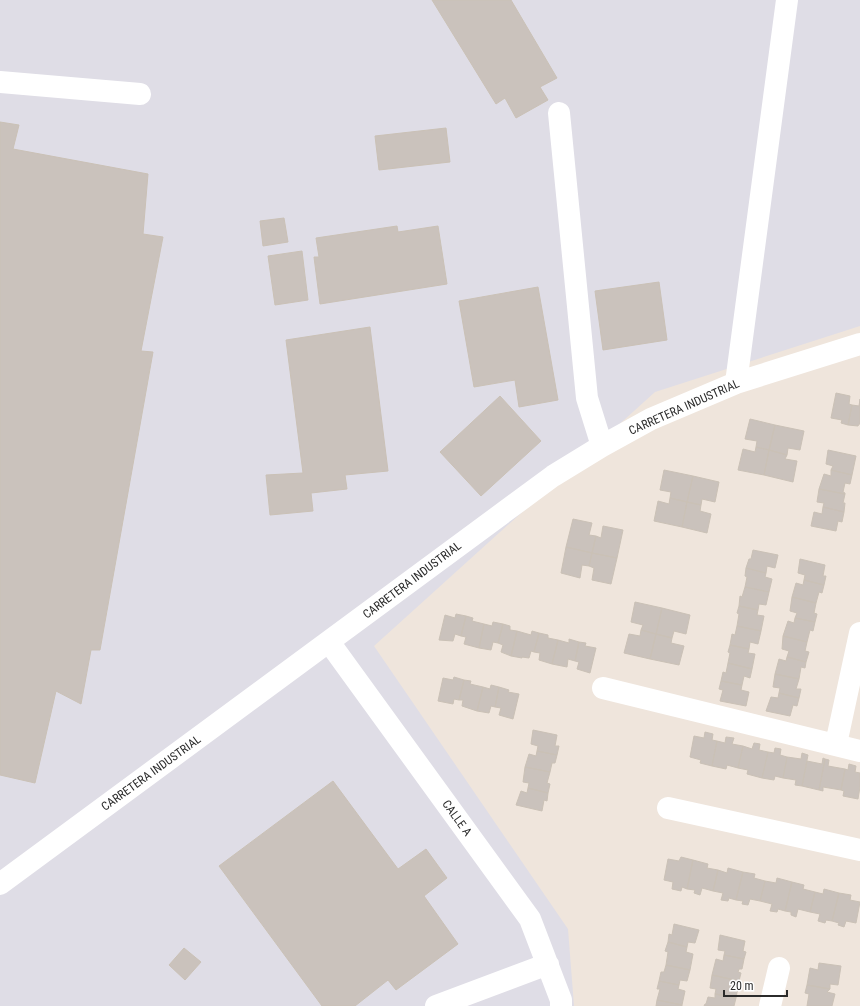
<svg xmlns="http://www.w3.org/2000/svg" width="860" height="1006" viewBox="0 0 860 1006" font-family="'Roboto Condensed',sans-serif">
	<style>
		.industrial { fill: #dfdde6 }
		.building { fill: #cac2bc; stroke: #cac1b6 }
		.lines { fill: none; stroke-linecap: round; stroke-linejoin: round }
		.minor { stroke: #fff; stroke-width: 22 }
		.labels { text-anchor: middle; stroke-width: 4; stroke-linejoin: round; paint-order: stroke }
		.street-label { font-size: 12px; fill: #2b2b2b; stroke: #fff }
	</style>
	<rect width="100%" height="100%" fill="#efe5dc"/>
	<path class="industrial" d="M0,0H860V326L655,392L374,646L568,929L574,1006H0Z"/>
	<path class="building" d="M432,0H511L557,78L540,87L548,100L516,118L505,98L496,104Z
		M0,122L19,125L13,149L148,174L143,234L163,237L141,351L153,352L100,650H91L81,704L56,691L35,783L0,775Z
		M446,128L450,162L379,170L375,136Z
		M284,218L288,242L263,246L260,221Z
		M397,226L398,232L438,226L447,284L320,304L314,257H319L316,238Z
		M302,251L308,300L275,305L268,256Z
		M659,282L667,340L603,350L595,291Z
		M538,287L558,400L519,407L515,380L474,387L459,301Z
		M370,327L388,471L345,475L347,489L311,493L313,511L270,515L266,475L303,473L286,340Z
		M836,393L850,396L849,404L852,405L848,425L841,423L842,420L831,418Z
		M500,396L541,441L481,496L440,452Z
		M860,399V424H859L858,426L848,425L852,405L859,406Z
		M750,419L775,425L769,450L756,447L757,441L745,439Z
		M775,425L804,431L800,450L788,448L787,455L769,450Z
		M756,447L769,450L764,475L738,470L743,449L755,452Z
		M769,450L787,455L785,459L797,461L793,482L764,475Z
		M828,450L856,456L852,475L831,470L833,466L826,464Z
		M664,470L693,476L687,502L670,498L671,492L660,490Z
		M831,470L852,475L850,484L845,483L843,492L845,493V494L819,489L824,474L831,476Z
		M693,476L719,482L715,502L702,499L701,505L687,502Z
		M819,489L845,494L843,503H845L844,512L823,507L824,503L817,502Z
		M670,498L687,502L682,527L654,521L658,501L669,504Z
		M687,502L701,505L700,511L711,514L707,533L682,527Z
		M823,507L844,512L842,522L838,521L836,531L811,526L814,512L822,514Z
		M573,519L592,523L589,535L596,536L592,553L566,547Z
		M603,526L623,530L617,558L592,553L596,536L601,538Z
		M566,547L592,553L589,566L582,565L580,578L561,573Z
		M753,550L778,555L775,568L767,566L766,573L746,568L749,559H751Z
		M592,553L617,558L611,584L592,580L594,568L589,566Z
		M800,559L825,565L823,576H826L824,585L804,580L805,575L798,573Z
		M746,568L766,573L765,577L772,579L769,592L745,587L747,577L745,576Z
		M804,580L824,585L822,593L819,592L816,603L792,597L796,583L803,585Z
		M745,587L769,592L766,605L759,604L758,610L739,606L740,596L742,597Z
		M792,597L816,603L814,613L817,614L815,622L795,618L797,613L790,611Z
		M635,602L662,608L656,634L641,630L643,625L631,622Z
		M739,606L758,610L757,615L764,616L761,631L737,626L739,614L737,613Z
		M662,608L690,615L686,634L674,631L672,638L656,634Z
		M456,614L466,616L461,636L455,634L453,641L439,640L445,615L455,618Z
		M466,616L473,618L472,621L484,624L479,648L464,644L466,637L461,636Z
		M795,618L815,622L813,631L810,630L807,642L783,636L788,621L794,623Z
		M493,622L503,624L498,643L493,642L491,650L479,648L484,624L492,626Z
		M503,624L510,626V630L517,631L511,656L501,652L503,645L498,643Z
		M737,626L761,631L758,644L750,642L749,649L730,645L732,634L735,635Z
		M641,630L656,634L650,659L624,653L629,634L640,636Z
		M517,631L531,635L532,631L539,633L534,652L531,651L529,658L522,657V658L511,656Z
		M539,633L548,635V638L558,640L552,664L539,660L540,653L534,652Z
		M656,634L672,638L671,643L684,646L679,665L650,659Z
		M783,636L807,642L805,651L809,652L806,662L787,657L789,651L782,649Z
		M569,639L579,642L575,661L568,659L567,667L552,664L558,640L569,643Z
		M579,642L586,643L585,646L596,648L590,673L577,669L579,662L575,661Z
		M730,645L749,649L748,653L755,654L752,669L728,663L730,653L728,652Z
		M787,657L806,662L805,668L801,667L799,679L775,674L779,659L786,661Z
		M728,663L752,669L750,678L744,676L742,685L721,681L723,672L726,673Z
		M775,674L799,679L796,689H801L799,698L779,693L780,688L773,687Z
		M454,677L464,680L459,700L454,699L453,704L438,701L443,678L453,680Z
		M464,680L471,681L470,684L483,687L477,711L462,706L463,700H459Z
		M721,681L742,685L741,690L749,692L746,706L720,701L723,690L719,689Z
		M491,685L499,687L495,707L491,706L489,713L477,711L483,687L490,689Z
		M499,687L509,690L508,692L519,694L513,719L499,715L501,708L495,707Z
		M779,693L799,698L797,706L793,705L790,716L766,711L771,697L778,698Z
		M533,730L557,735L555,746H559L557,755L537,751L538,746L531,744Z
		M705,732L713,734L712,740L717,741L712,766L700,763L701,760L690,757L694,736L704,738Z
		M726,737L734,738L732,744L743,746L738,768L727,765L726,769L712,766L717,741L725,743Z
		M754,743L760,744L759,750L768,752L762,778L747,774L748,770L738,768L743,746L752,749Z
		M775,748L781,749L780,755L787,757L783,778L775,776L774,780L762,778L768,752L774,753Z
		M537,751L557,755L555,763H552L550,772L525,767L529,754L536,756Z
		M802,753L808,755L802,786L795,785L796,780L783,778L787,757L801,759Z
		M823,758L825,759L819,790L802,786L807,761L822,764Z
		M825,759L829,760L828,766L845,769L841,790L823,787V791L819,790Z
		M849,764L856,766L855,772L860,773V787L858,799L843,796L844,791L841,790L845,769L848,770Z
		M525,767L550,772L547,783L550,784L548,793L528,788L529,783L523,782Z
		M333,781L398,869L426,849L447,878L424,896L458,944L396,990L388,980L355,1006H322L219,866Z
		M528,788L548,793L547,801L544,800L542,811L516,805L521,791L527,793Z
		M681,857L693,860L687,889L682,887L681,891L672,889L673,882L664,880L668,859L679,861Z
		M693,860L708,864L707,868L718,870L713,891L702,888L700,895L694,893L695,890L687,889Z
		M728,868L743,872L736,900L729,898L728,901L721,900L723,893L713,891L718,870L727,873Z
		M743,872L755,874L754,878L765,881L760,901L750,899L748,905L742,904L743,901L736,900Z
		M777,878L792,882L785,911L778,909L777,912L770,911L772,904L760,901L765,881L776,883Z
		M792,882L804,885L803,889L815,892L810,912L798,909L796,917L791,915V912L785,911Z
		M824,889L839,893L832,921L826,920L825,923L818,921L820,914L810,912L815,892L823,894Z
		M839,893L851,895L850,900L860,902L856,923L846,921L844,927L838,925L839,923L832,921Z
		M674,924L699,930L695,943L688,942L687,947L668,942L669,934L672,935Z
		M720,935L745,941L743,951L746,952L744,959L724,955L725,951L718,950Z
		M668,942L687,947L686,952L693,954L690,970L666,965L668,952L665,951Z
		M184,948L201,962L185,980L169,965Z
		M724,955L744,959L742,969H739L738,972L741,973L739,981L712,975L716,959L723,961Z
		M819,963L841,966L838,985L830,984V989L807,985L810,968L818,970Z
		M666,965L690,970L687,981L680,980L679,985L659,981L661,972H664Z
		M712,975L739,981L736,998L715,994L716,989L710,988Z
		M659,981L679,985L678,989L685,991L682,1005L657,1000L660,989H657Z
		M807,985L830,989L827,992L835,994L832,1006H807L809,994L805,993Z
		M715,994L736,998L734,1006H704L705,1004H706L708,997L715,998Z
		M657,1000L682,1005V1006H656Z"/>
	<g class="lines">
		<path class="minor" d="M0,82L140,94
			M559,113L587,398L602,446
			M736,383L787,0
			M329,642L530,919L561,1000V1006
			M603,688L860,751
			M836,744L860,633
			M668,808L860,850
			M0,884L553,476L602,446L651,419L736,383L860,344
			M436,1006L548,964
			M770,1006L779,968"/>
	</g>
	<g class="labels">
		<g class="street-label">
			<text transform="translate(684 407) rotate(-24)" y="4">CARRETERA INDUSTRIAL</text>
			<text transform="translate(412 580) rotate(-37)" y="4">CARRETERA INDUSTRIAL</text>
			<text transform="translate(151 773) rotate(-36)" y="4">CARRETERA INDUSTRIAL</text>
			<text transform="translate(457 818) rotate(54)" y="4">CALLE A</text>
		</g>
	</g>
	<path d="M724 990v6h63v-6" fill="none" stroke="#2b2b2b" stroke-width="2"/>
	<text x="730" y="990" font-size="12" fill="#2b2b2b" stroke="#ffffff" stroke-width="3" paint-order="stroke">20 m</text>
</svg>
